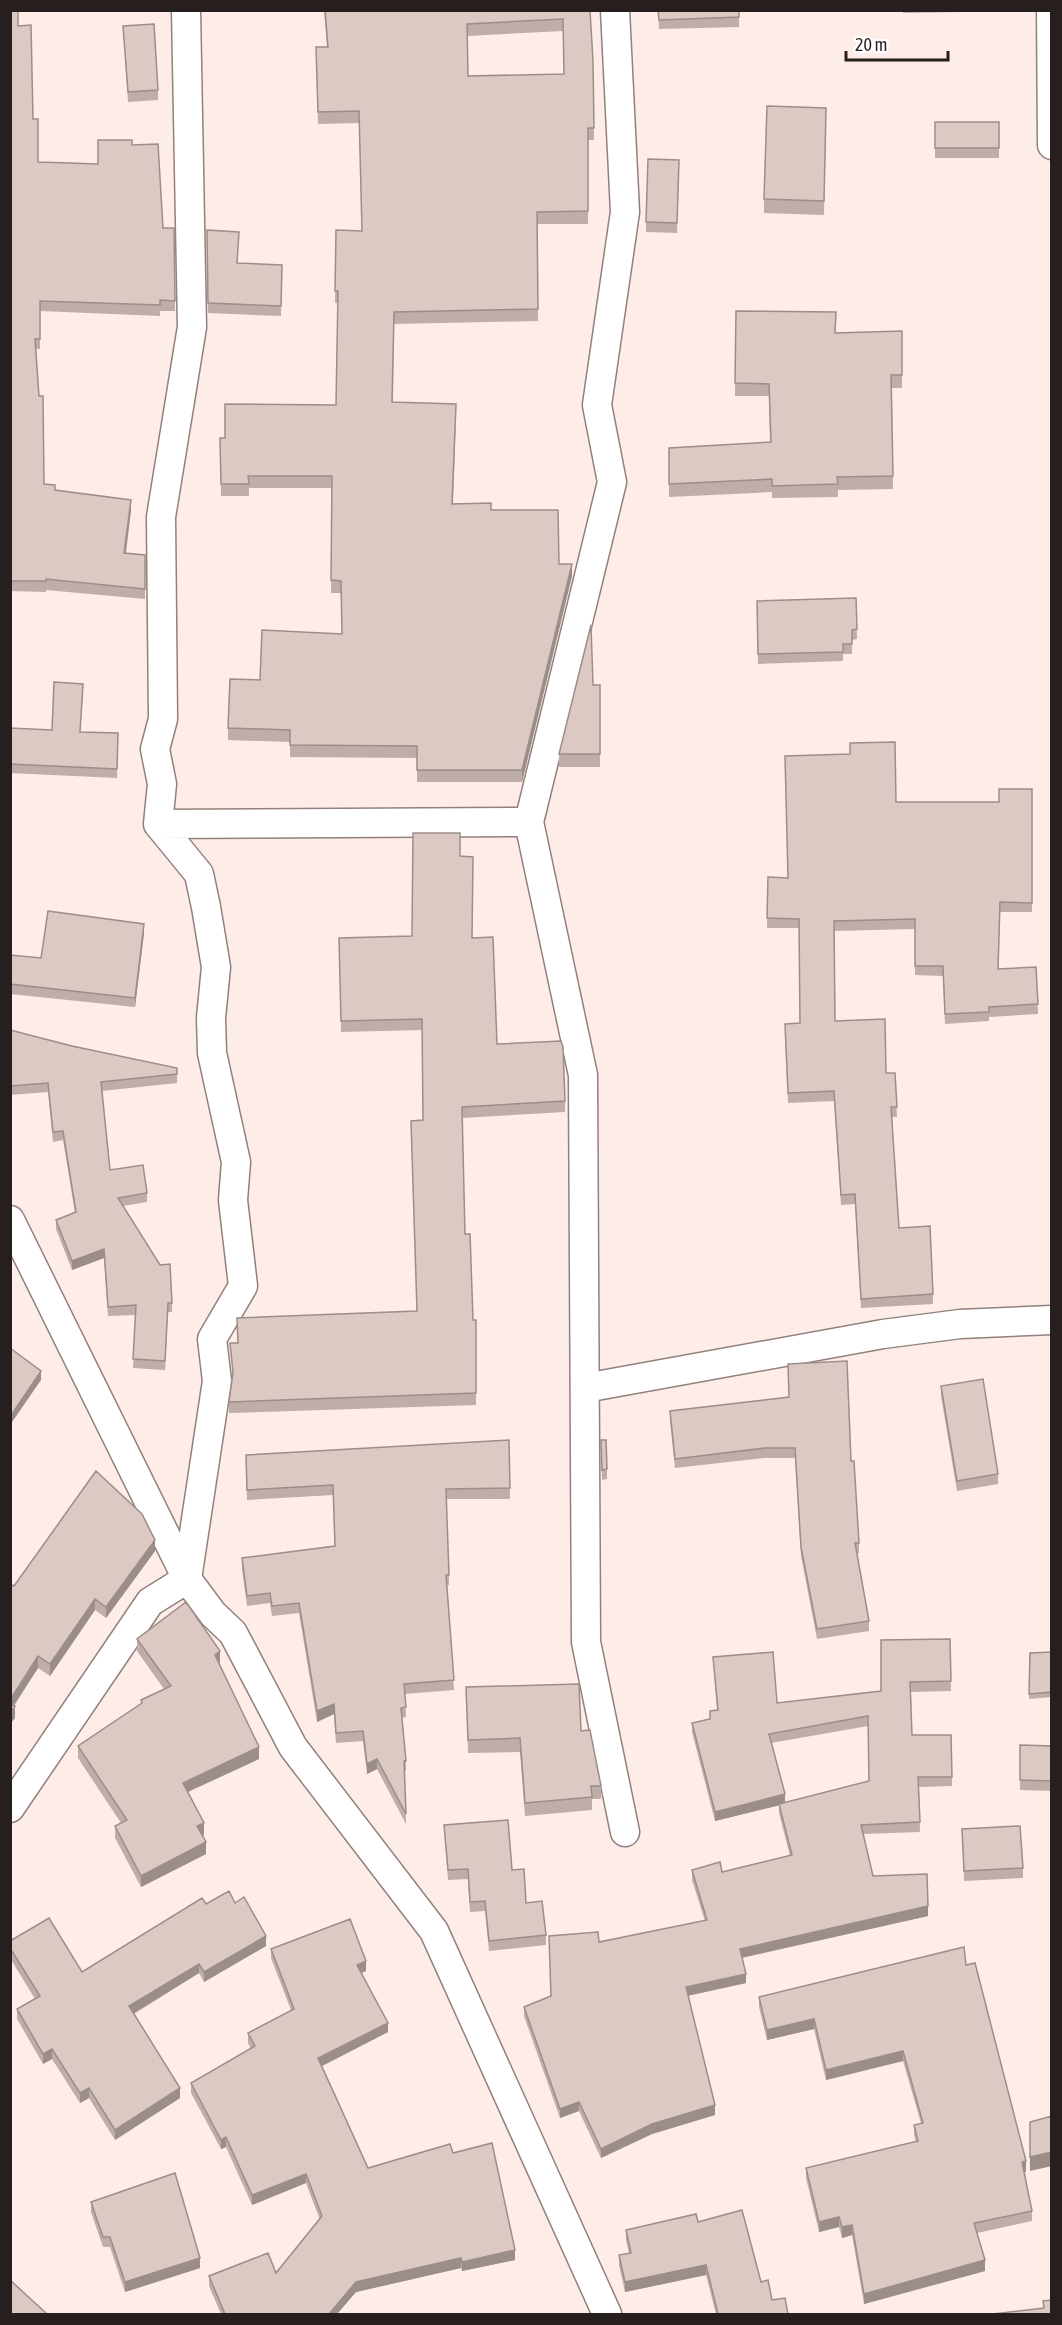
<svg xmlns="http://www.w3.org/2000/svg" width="1062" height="2325" viewBox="0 0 1062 2325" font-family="'Asap Condensed',sans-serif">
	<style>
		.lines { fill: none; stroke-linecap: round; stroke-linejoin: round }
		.street-casing { stroke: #92807b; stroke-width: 31 }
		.street { stroke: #fff; stroke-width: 28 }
		.wall { fill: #beada8; fill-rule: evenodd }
		.shaded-wall { fill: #9b8d88 }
		.building { fill: #ddc9c3; stroke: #9b8d88; stroke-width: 1.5; fill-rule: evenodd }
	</style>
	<rect width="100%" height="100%" fill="#fdece8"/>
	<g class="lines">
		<defs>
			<path id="street" d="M186,10L192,327L161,517L163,719L155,749L162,784L158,824L529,822
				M615,10L625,212L597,405L612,482L529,822L583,1075L586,1642L625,1832
				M1051,10L1052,145
				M10,1220L187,1579L213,1614L233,1633L293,1747L434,1931L607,2314
				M585,1388L883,1334L960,1324L1052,1320
				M10,1808L150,1602L187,1579L217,1381L212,1339L243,1286L233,1200L236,1162L212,1053L211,1018L216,967L206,907L199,874L158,824"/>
		</defs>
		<use href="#street" class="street-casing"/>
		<use href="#street" class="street"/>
	</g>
	<path class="wall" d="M10,10L18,26L33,119L38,162L98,164L132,145L163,228H174L175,311H160V316L40,311V349H36L44,484L55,491L131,510L126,554L145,555V599L46,590V592L10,591Z
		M324,10H590L593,61L594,140H588V224H537L538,321L394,324L393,402L456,416L453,504L491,510L559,564L572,576L522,782H417V758L290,757V742L228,740V728L260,680L342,634L341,593H331L332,488H249V496H221L220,438H225L336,405L338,303H335L336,230L362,231L359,123L318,124L316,60L327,47ZM563,31L564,74L468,76L467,36Z
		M658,10H739V27L659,29Z
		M903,10H962V12L903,13Z
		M123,26L158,90V100L128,102Z
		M826,122L824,215L764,213V199Z
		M935,122H999V158H935Z
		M679,170L677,233L646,232V222Z
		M207,230L238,263L282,265L281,316L208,313Z
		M736,311L835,333L902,331V388H892L893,489L838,490V497L772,498V492L669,497V448L770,442L769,396H735Z
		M856,598L857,639L852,640V654H843V661L758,664L757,601Z
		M600,685V767H559V754Z
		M83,693L80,732L118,742L117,778L10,773V728L52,730Z
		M1032,789V912H1000L998,969L1036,967L1038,1014L989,1017V1021L945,1024L943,976L915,975V929L834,931L835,1021L886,1073H895L897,1117H892L899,1228L933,1294V1304L861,1308L855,1204L841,1205L834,1101L788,1103L785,1034L800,1023L799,928H767L768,877L787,878L896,802H999Z
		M460,856L473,938L497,1044L565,1101V1112L462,1118L465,1234L473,1320H476V1405L229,1413V1402L233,1376L230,1343H238L417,1312L423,1120L422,1030L341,1032L339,938L412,936Z
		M144,933L135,1007L10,994V955L41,958Z
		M10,1030L72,1046L177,1068V1083L102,1091L110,1170L147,1193V1202L123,1206L172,1303V1312H168L165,1370L133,1368L136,1315L108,1316L104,1258L72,1270L56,1229V1220L75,1213L63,1140L53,1142L48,1092L10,1095Z
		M941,1386L998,1474V1484L957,1491L941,1396Z
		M670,1411L851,1461L859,1543V1553H857L869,1621V1631L817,1639L801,1556L795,1458H765L675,1468L670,1421Z
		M509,1440L510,1499H446L449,1575V1585H447L454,1690L405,1694L406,1717L402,1718L406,1761V1771H405L406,1824L377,1769L367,1774L363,1741L336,1743L334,1714L317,1722L299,1613L272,1616L270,1603L247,1606L242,1569V1558L335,1546L333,1495L247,1500L246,1455Z
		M601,1440L607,1469V1479L602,1480Z
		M155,1551L106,1618L95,1610L50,1676L38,1668L14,1706L15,1718L10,1724L14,1586Z
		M137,1639L220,1663L219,1664L259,1759L188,1792L204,1835L202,1836L206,1854L141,1887L115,1838V1826L121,1823L78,1758V1746L141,1704V1700L164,1689L137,1651Z
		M950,1639L951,1691L911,1692L912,1735H951L952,1786L919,1787L920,1832L863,1834L873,1876L928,1916L742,1958L746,1983L688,1996L715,2115L652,2134L601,2158L579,2111L560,2118L524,2016V2007L550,1996L599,1942L705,1921L692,1880V1870L722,1872L790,1856L779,1813V1805L715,1821L692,1732V1723L710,1719L717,1710L713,1657L777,1703L881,1691ZM868,1726L869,1781L785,1802L771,1743Z
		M1052,1652V1697L1029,1699V1694Z
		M466,1687L581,1731L601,1786V1799H592V1810L525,1816L520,1752L468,1753Z
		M1020,1745L1052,1746V1791L1020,1790Z
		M444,1825L512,1870L526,1903L546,1935V1945L489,1951L485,1911L470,1912L468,1879L448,1880Z
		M962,1829L1023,1868V1878L964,1881Z
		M235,1903L266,1946L204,1982L199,1973L134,2014L180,2098L115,2140L89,2098L80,2103L52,2059L43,2064L17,2019V2009L35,1999L10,1958V1941L82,1972L206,1904Z
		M271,1949L366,1971L362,1973L388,2032L322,2066L368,2168L453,2153L515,2260L462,2271L461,2268L356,2292L337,2314H221L209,2286V2276L276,2273L320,2220L306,2183L252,2205L226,2147L221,2149L191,2093V2083L251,2049L248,2043V2033L291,2010L271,1958Z
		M966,1965L1026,2172H1024L1032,2211V2221L977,2233L985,2271L864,2304L852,2235L842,2238L839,2227L819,2232L806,2178V2168L916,2142L914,2135V2125L921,2123L903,2061L826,2080L814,2029L767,2040L759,2007V1997Z
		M91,2202L200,2268L125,2292L110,2247H103L91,2212Z
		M698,2222L761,2282L772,2300L788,2314H716L706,2275L625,2292L619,2265V2255L629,2253L626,2240V2230Z"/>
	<path class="shaded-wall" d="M131,500V510L124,564V553Z
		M572,564V576L522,782V770Z
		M144,924V933L135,1007V998Z
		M104,1249V1258L72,1270V1261Z
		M41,1371V1380L10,1425V1417Z
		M155,1540V1551L106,1618V1607Z
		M95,1599V1610L50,1676V1664Z
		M220,1651V1663L215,1666V1655Z
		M38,1656V1668L10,1711V1700Z
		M334,1704V1714L317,1722V1711Z
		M15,1706V1718L10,1724V1713Z
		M259,1747V1759L183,1794V1783Z
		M377,1759V1769L367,1774V1764Z
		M785,1794V1804L715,1821V1812Z
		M204,1823V1835L197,1838V1826Z
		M206,1842V1854L141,1887V1876Z
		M928,1906V1916L740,1958V1949Z
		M266,1936V1946L204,1982V1972Z
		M366,1961V1971L357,1974V1965Z
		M199,1964V1973L129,2016V2006Z
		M746,1974V1983L686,1996V1987Z
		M814,2019V2029L767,2040V2030Z
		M388,2023V2032L318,2068V2058Z
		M52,2049V2059L43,2064V2054Z
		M903,2051V2061L826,2080V2070Z
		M89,2088V2098L80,2103V2093Z
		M180,2088V2098L115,2140V2130Z
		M579,2102V2111L560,2118V2109Z
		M715,2105V2115L652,2134L601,2158V2149L652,2124Z
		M226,2137V2147L221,2149V2140Z
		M1052,2152V2166L1030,2171V2157Z
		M1026,2161V2172L1022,2173V2162Z
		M306,2174V2183L252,2205V2195Z
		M839,2217V2227L819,2232V2222Z
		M852,2225V2235L842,2238V2227Z
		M515,2250V2260L462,2271V2262Z
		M200,2258V2268L125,2292V2282Z
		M461,2258V2268L356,2292L337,2314H329L356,2282Z
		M985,2260V2271L864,2304V2294Z
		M706,2265V2275L625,2292V2282Z"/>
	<path class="building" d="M10,10H18V26L31,25L33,119H38V162L98,164V140H132V145L158,144L163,228H174L175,301L160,300V305L40,301V339H35L39,396H43L44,484L55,485V490L131,500L124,553L145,555V589L46,579V581H10Z
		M325,10H590L593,61L594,128H588V211L537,212L538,309L394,312L392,402L456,404L452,504L491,503V510H558L559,564H572L522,770H417V746L290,745V730L228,728L230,679L260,680L262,630L342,634L341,581L331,580L332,476H248L249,484H221L220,438H225V404L336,405L338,291H335L336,230L362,231L359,111L318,112L316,47H328ZM563,19L564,74L468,76L467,24Z
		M658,10H739V17L659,20Z
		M154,24L158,90L128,92L123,26Z
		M767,106L826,108L824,201L764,199Z
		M935,122H999V148H935Z
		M648,159L679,160L677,223L646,222Z
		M207,230L239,232L237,263L282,265L281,306L208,303Z
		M736,311L836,312L835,333L902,331V375H891L893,476L837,477L838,484L772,486V479L669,484V448L771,442L769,384L735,383Z
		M856,598L857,629L852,630V644H843V652L758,654L757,601Z
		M591,625L593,685H600V754H559Z
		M54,682L83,684L80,732L118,733L117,769L10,764V728L52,730Z
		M895,742L896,802H999V789H1032V903L1000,902L998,969L1036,967L1038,1004L989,1007V1012L945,1014L943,966H915V919L834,921L835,1021L885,1019L886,1073H895L897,1107H891L899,1228L930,1226L933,1294L861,1299L855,1194L841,1195L834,1091L788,1093L785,1024L800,1023L799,919L767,918L768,877L788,878L785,756L850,754V743Z
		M413,833H460V856L473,857L472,938L493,937L497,1044L561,1041L563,1047L565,1101L462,1107L465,1234H470L473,1320H476V1393L229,1402L233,1372L230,1343H238L237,1318L417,1311L411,1121L423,1120L422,1019L341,1021L339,938L412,936Z
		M48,911L144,924L135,998L10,984V955L41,958Z
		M10,1030L72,1046L177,1068V1074L101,1082L110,1170L143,1165L147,1193L118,1198L160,1265L170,1264L172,1303H168L165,1361L133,1359L136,1305L108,1307L104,1249L72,1261L56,1220L76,1212L63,1131L53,1132L48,1083L10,1086Z
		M10,1348L41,1371L10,1417Z
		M847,1361L851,1461H854L859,1543H855L869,1621L817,1629L801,1547L795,1448H765L675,1459L670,1411L789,1397L788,1364Z
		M983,1379L998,1474L957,1481L941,1386Z
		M509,1440L510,1488L446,1489L449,1575H446L454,1680L404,1684L406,1707L401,1708L406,1761H404L406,1814L377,1759L367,1764L363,1731L336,1733L334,1704L317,1711L299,1603L272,1606L270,1593L247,1596L242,1558L335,1546L333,1485L247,1490L246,1455Z
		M601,1440H606L607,1469L602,1470Z
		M96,1471L142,1514L155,1540L106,1607L95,1599L50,1664L38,1656L10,1700V1584L14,1586Z
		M186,1602L220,1651L215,1655L259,1747L183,1783L204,1823L197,1826L206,1842L141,1876L115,1826L127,1820L78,1746L142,1703L141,1700L171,1686L137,1639Z
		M950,1639L951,1681L910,1682L912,1735H951L952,1777H918L920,1822L861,1825L873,1876L927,1874L928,1906L740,1949L746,1974L686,1987L715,2105L652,2124L601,2149L579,2102L560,2109L524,2007L551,1996L549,1936L598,1932L599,1942L707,1920L692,1870L720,1862L722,1872L792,1855L779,1804L869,1781L868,1716L769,1734L785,1794L715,1812L692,1723L710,1719V1711L718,1710L713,1657L773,1652L777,1703L881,1691V1640Z
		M1052,1652V1692L1029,1694L1030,1653Z
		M579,1684L581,1731L590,1730L601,1786H591L592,1797L525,1803L520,1738L468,1740L466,1687Z
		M10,1704L15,1706L10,1713Z
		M1020,1745L1052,1746V1781L1020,1780Z
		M508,1820L512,1870L524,1869L526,1903L542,1901L546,1935L489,1941L485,1901L470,1902L468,1869L448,1870L444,1825Z
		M1020,1826L1023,1868L964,1871L962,1829Z
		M229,1891L235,1903L244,1897L266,1936L204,1972L199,1964L129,2006L180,2088L115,2130L89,2088L80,2093L52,2049L43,2054L17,2009L40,1996L10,1948V1941L49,1918L82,1972L202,1898L206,1904Z
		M350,1919L366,1961L357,1965L388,2023L318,2058L368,2168L450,2144L453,2153L492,2143L515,2250L462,2262L461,2258L356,2282L329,2314H225L209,2276L268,2253L276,2273L322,2216L306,2174L252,2195L226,2137L221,2140L191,2083L255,2046L248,2033L294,2009L271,1949Z
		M964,1947L966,1965L975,1963L1026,2161L1022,2162L1032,2211L974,2223L985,2260L864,2294L852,2225L842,2227L839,2217L819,2222L806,2168L918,2141L914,2125L923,2123L903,2051L826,2070L814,2019L767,2030L759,1997Z
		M1052,2116V2152L1030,2157V2122Z
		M175,2173L200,2258L125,2282L110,2237H103L91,2202Z
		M742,2210L761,2282L768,2280L772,2300L785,2298L788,2314H718L706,2265L625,2282L619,2255L631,2253L626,2230L696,2214L698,2222Z
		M10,2280L47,2314H12L10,2313Z
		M1052,2300V2314H993L1044,2308L1043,2301Z"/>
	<rect width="1062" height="2325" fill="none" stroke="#271f1d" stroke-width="24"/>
	<path d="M846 51v9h102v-9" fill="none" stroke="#271f1d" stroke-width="3"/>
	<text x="855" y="51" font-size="18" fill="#271f1d" stroke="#ffffff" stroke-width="4.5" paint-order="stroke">20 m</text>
</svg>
